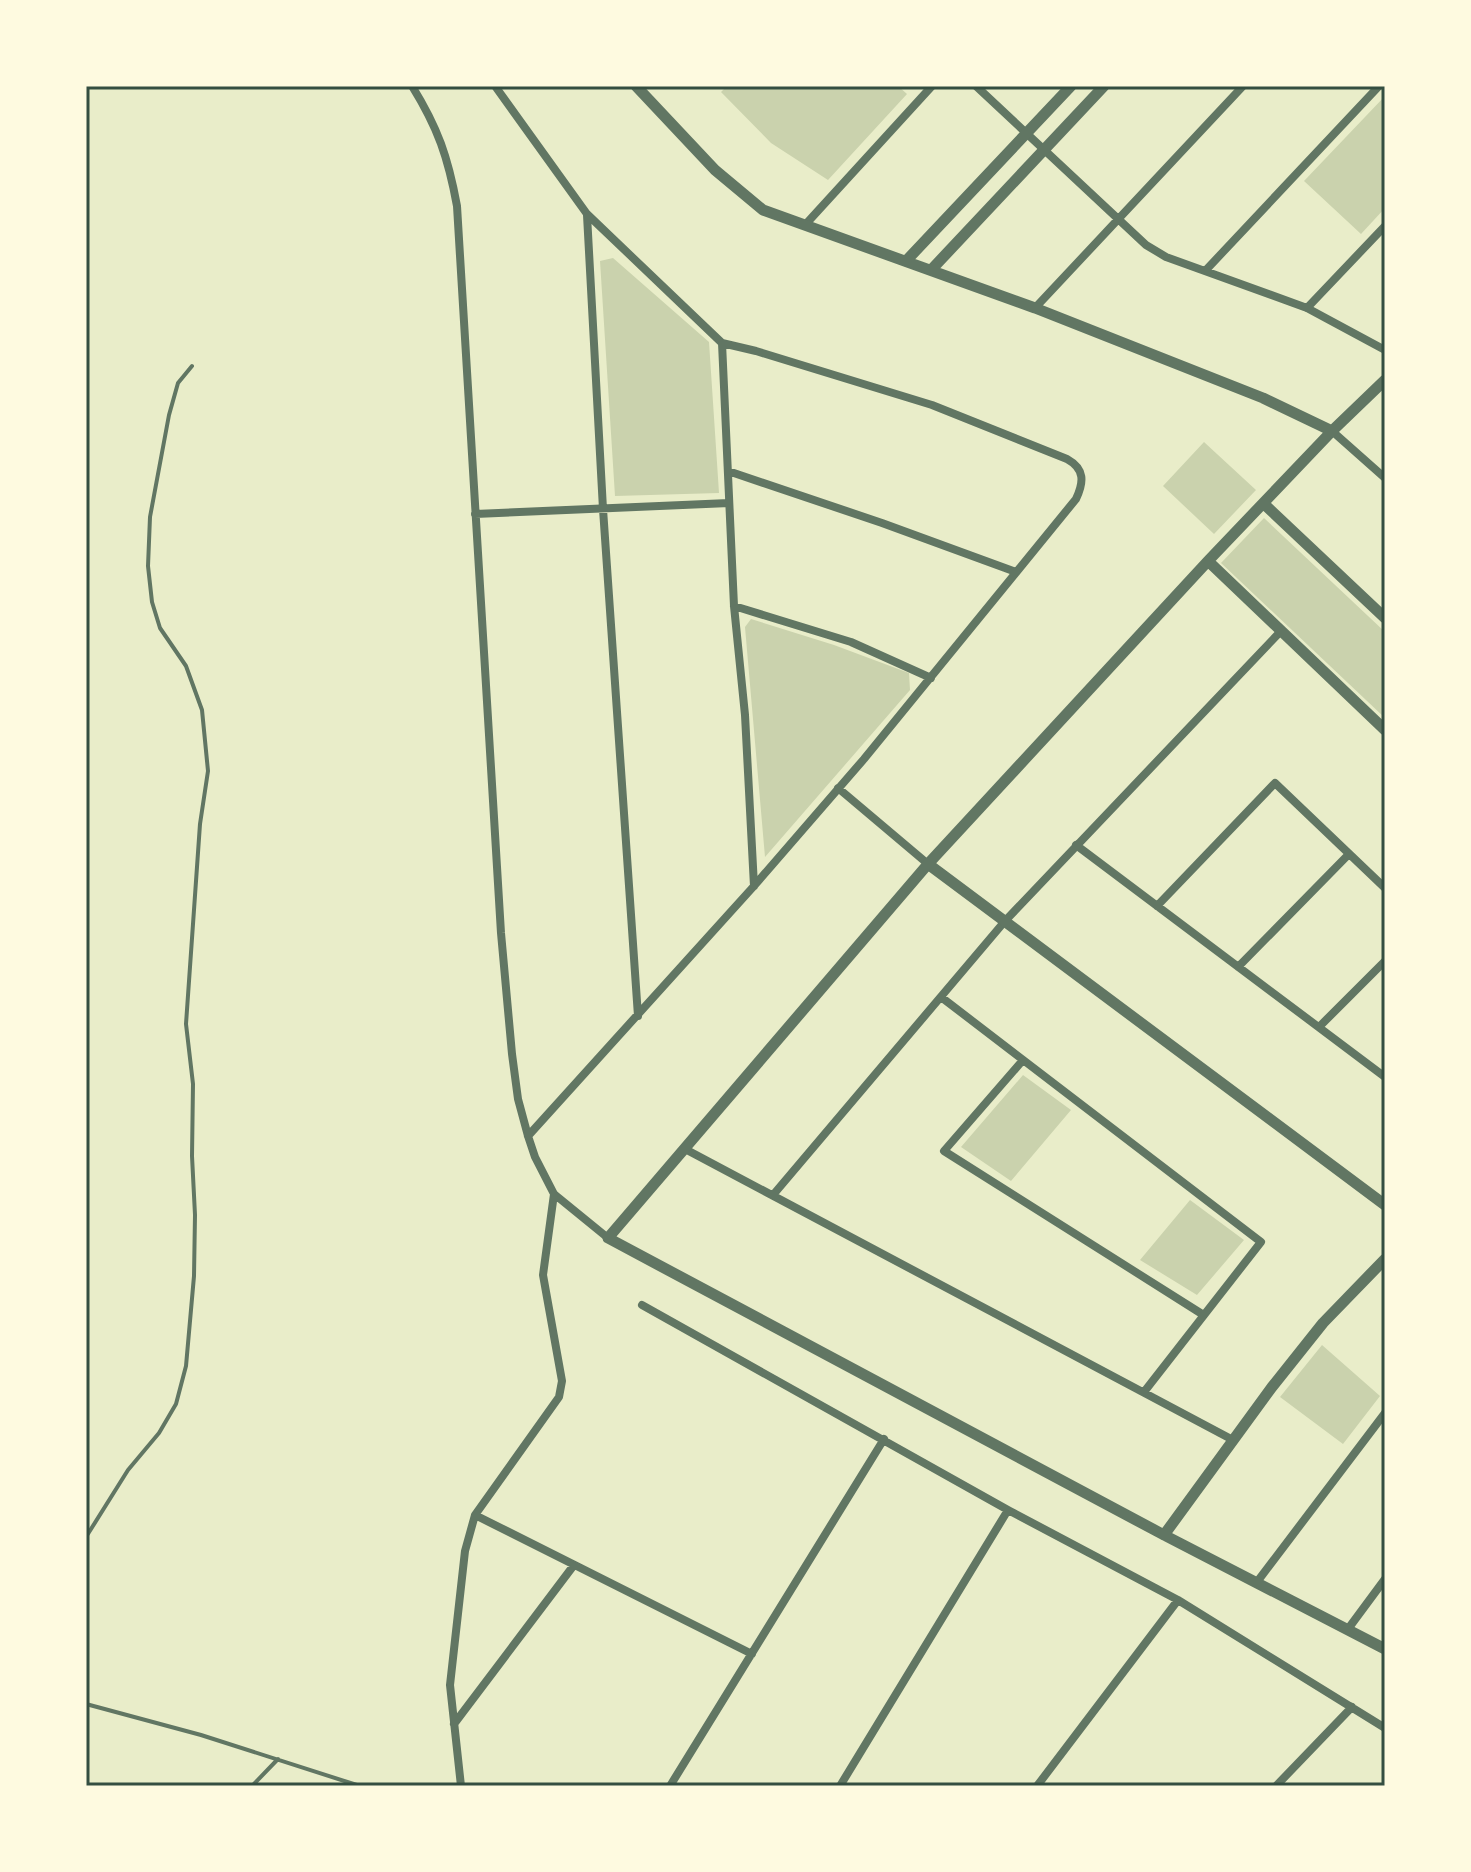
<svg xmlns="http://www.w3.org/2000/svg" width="1471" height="1872" viewBox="0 0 1471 1872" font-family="'PT Sans Narrow',sans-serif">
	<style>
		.green { fill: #cad2ad }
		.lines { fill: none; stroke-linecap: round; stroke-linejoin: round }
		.service { stroke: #617663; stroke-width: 4 }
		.minor { stroke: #617663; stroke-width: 8 }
		.tertiary { stroke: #617663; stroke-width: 11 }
		.neatline { fill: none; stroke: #344e41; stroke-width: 3 }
	</style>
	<rect width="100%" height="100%" fill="#e9edc9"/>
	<path class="green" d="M727,86H898L907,94L828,180L771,143L721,92Z
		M1385,96V208L1361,234L1304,181Z
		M613,258L709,342L719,493L615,496L600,261Z
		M1204,442L1256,490L1214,534L1163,486Z
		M1264,518L1385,632V718L1221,563Z
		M751,619L834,645L909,673L910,690L765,857L745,627Z
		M1023,1075L1071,1110L1011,1181L961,1147Z
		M1190,1200L1244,1240L1197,1295L1140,1260Z
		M1322,1345L1380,1396L1343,1444L1280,1397Z"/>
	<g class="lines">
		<path class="service" d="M86,1537L128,1470L159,1433L176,1404L186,1366L194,1276L195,1215L192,1156L193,1084L186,1024L200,824L208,771L202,710L186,666L160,628L152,602L148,566L150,517L169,415L178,383L192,366
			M86,1704L201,1735L360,1786
			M86,1785L90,1786
			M252,1786L278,1759"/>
		<path class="minor" d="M412,86C438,128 448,157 457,206L501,933L512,1054L518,1099L528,1136L535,1157L554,1194L608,1238
			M495,86L587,214L722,343L756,351L932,405L1067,459C1085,469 1084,482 1076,499L864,759L754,886L528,1136
			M976,86L1146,245L1166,257L1307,308L1385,350
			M587,215L603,509L638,1016
			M805,225L932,86
			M1206,270L1379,86
			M1035,308L1243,86
			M1307,308L1385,226
			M722,343L734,606L745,715L754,886
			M1332,431L1385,478
			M728,471L882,523L1016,572
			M475,514L729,503
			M734,606L851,642L931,678
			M838,788L928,864
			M1076,845L1385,1077
			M1157,906L1275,783L1385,888
			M1238,967L1349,854
			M941,997L1261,1242L1144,1392
			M1319,1027L1385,961
			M1023,1060L944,1151L1202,1314
			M685,1149L1233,1440
			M773,1195L1005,921L1281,631
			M642,1305L1008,1510L1178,1600L1385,1728
			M475,1515L752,1654
			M1257,1582L1385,1413
			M1348,1629L1385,1579
			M454,1724L574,1565
			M461,1786L450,1685L465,1551L475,1515L559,1397L562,1381L543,1275L554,1194
			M670,1786L884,1439
			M840,1786L1008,1510
			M1037,1786L1178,1600
			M1276,1786L1352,1707"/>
		<path class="tertiary" d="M636,86L715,170L763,210L1035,308L1263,398L1332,431
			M906,261L1071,86
			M932,269L1104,86
			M1385,380L1332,431L1208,561L928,864L608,1238L1164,1535L1385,1649
			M1264,504L1385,618
			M1208,561L1385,730
			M928,864L1385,1205
			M1164,1535L1272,1387L1323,1323L1385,1259"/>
	</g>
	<rect width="1471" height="1872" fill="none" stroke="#fefae0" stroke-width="176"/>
	<rect x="88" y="88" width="1295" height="1696" class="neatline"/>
</svg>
